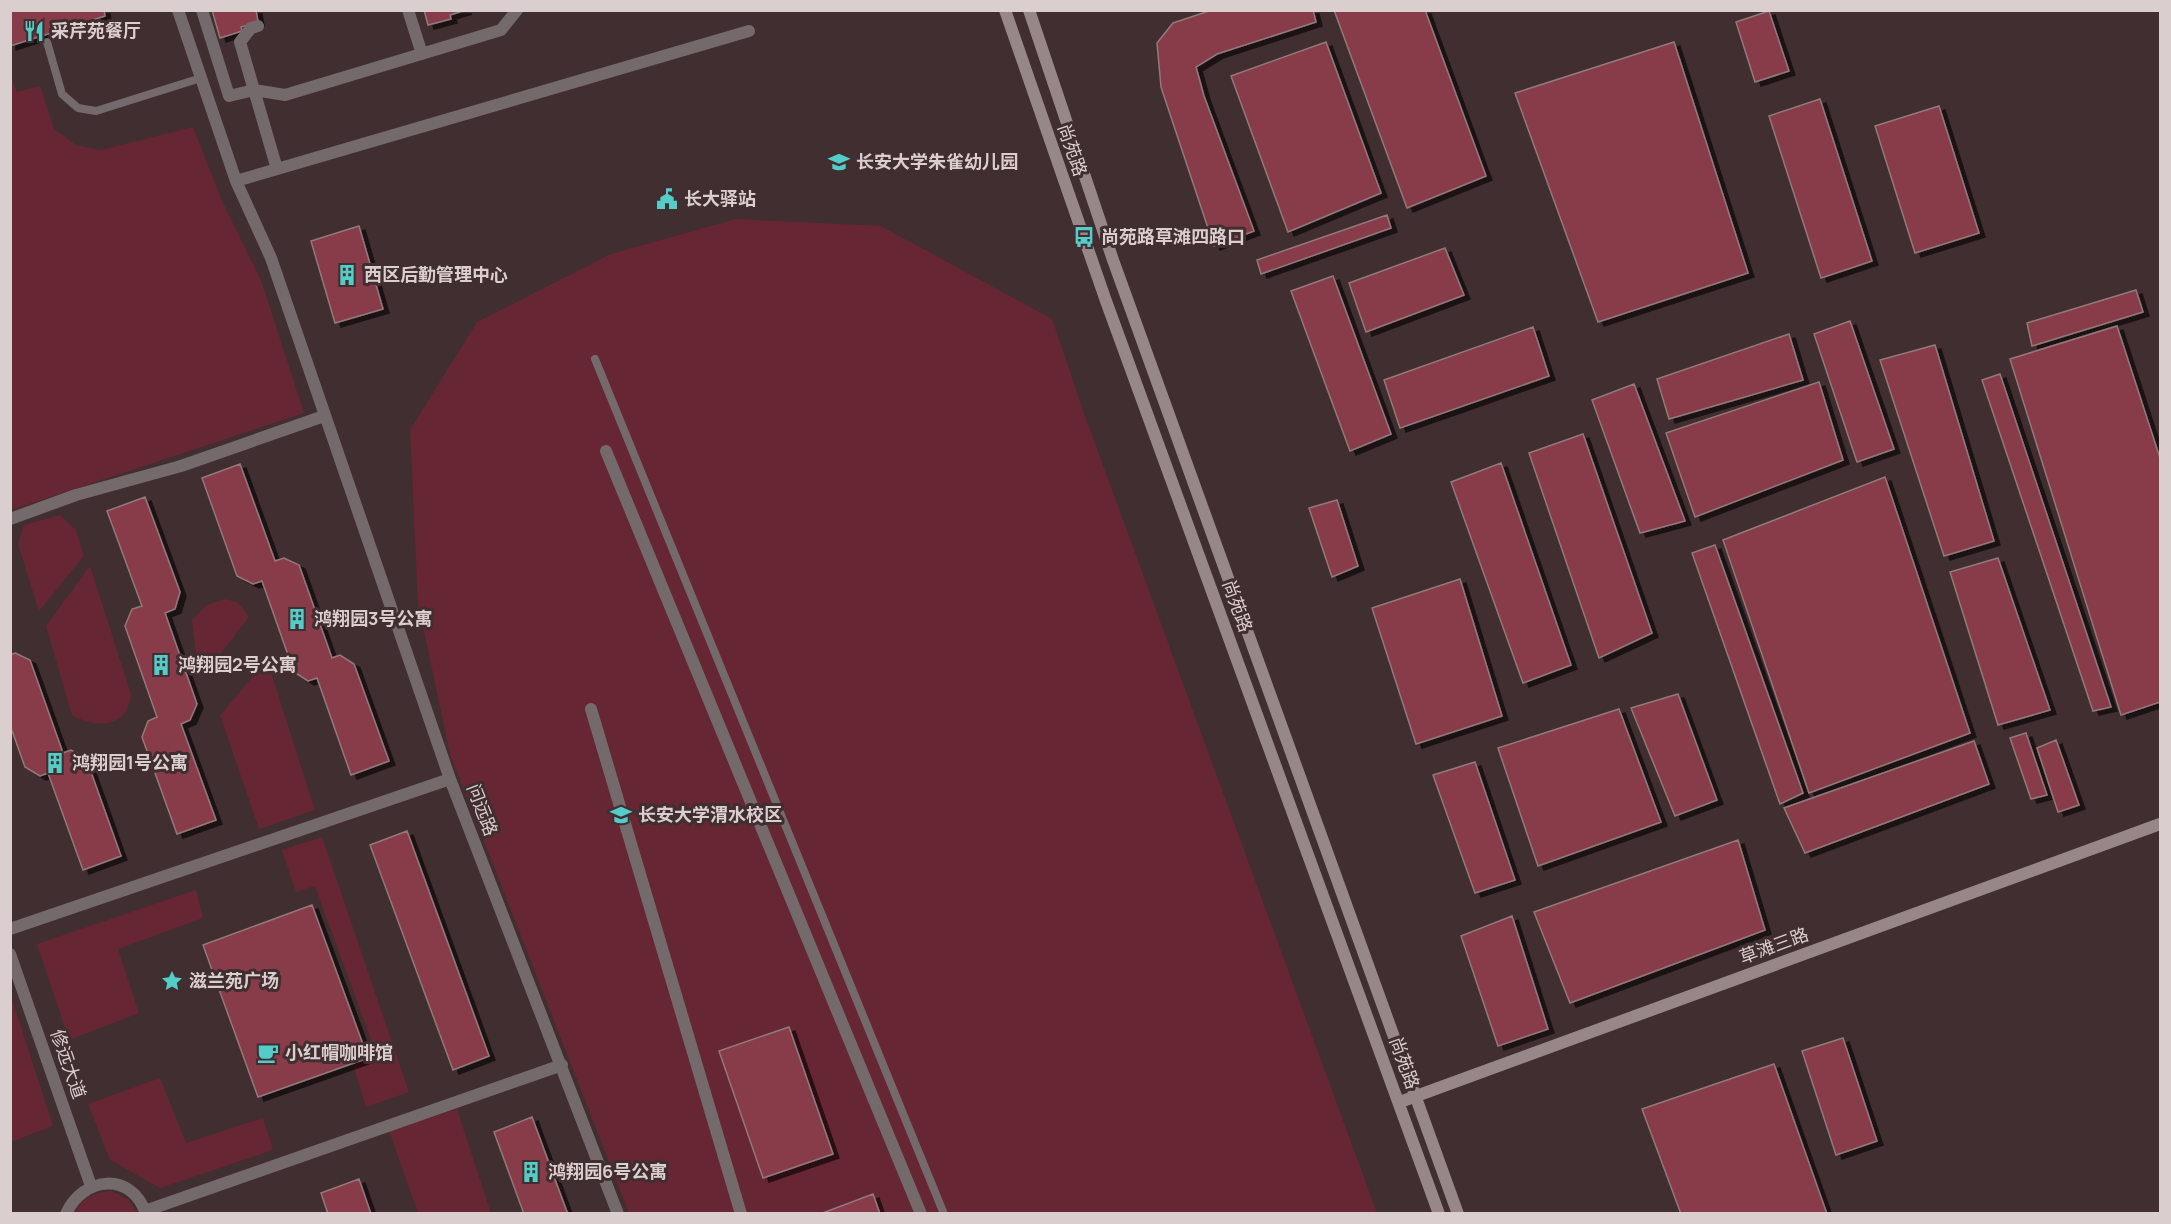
<svg xmlns="http://www.w3.org/2000/svg" width="2171" height="1224" viewBox="0 0 2171 1224" font-family="Manrope,'Noto Sans SC',sans-serif">
	<style>
		.green { fill: #672633 }
		.building { fill: #883a48; stroke: #91797c; stroke-width: 1.5; filter: url(#shadow) }
		.lines { fill: none; stroke-linecap: round; stroke-linejoin: round }
		.lane { stroke: #746a6b; stroke-width: 8 }
		.street { stroke: #746a6b; stroke-width: 12 }
		.secondary { stroke: #988789; stroke-width: 12 }
		.labels { text-anchor: middle; stroke-width: 6; stroke-linejoin: round; paint-order: stroke }
		.poi-label { font-size: 18px; font-weight: bold; fill: #dbcecf; stroke: #412e30; text-anchor: start }
		.street-label { font-size: 18px; fill: #dbcecf; stroke: #412e30 }
	</style>
	<defs>
		<filter id="shadow"><feDropShadow dx="6" dy="4" stdDeviation="0" flood-color="#0009"/></filter>
	</defs>
	<rect width="100%" height="100%" fill="#412e30"/>
	<path class="green" d="M10,73L17,92L40,86L54,129L76,145L101,150L193,127L222,201L261,280L304,413L11,510Z
		M736,219L881,226L1052,319L1085,416L1377,1213H629L450,754L418,603L410,430L477,322L611,254Z
		M60,515L76,530L84,556L39,611L18,544L24,525Z
		M90,566L131,694C128,728 97,729 72,715L46,626Z
		M224,599L238,602L249,617L203,676L197,663L192,620L207,605Z
		M267,660L315,810L259,829L220,715Z
		M322,837L409,1092L366,1107L350,1055L373,1045L315,886L296,892L282,850Z
		M196,890L203,918L118,949L139,1013L69,1040L37,944Z
		M11,996L53,1126L11,1142H10Z
		M160,1078L186,1143L263,1118L273,1150L160,1188L110,1160L88,1104Z
		M457,1109L491,1213H418L389,1131Z
		M111,1191L128,1199L138,1213L75,1214C82,1197 94,1193 111,1191Z"/>
	<path class="building" d="M10,10H104L105,16L10,46Z
		M212,10H256L258,22L241,27L242,31L220,38Z
		M424,10H466L450,15L451,19L428,25Z
		M1212,10H1313L1316,22L1217,54L1196,67L1204,96L1254,231L1214,246L1161,87L1157,43L1173,23Z
		M1334,10H1425L1486,176L1407,208Z
		M1769,11L1789,71L1755,82L1736,22Z
		M1326,42L1381,193L1288,232L1231,76Z
		M1674,42L1748,273L1598,322L1515,93Z
		M1820,99L1872,261L1821,278L1769,116Z
		M1939,106L1979,233L1915,253L1875,126Z
		M1387,215L1391,228L1261,274L1257,260Z
		M359,226L383,309L335,323L311,241Z
		M1445,248L1464,295L1366,332L1349,283Z
		M1333,276L1391,434L1350,451L1291,291Z
		M2136,290L2143,312L2032,346L2027,323Z
		M1850,321L1894,449L1857,462L1814,334Z
		M2117,326L2160,458V702L2121,715L2010,359Z
		M1533,327L1549,376L1400,428L1384,380Z
		M1789,334L1803,380L1669,419L1657,379Z
		M1935,345L1994,541L1944,556L1880,360Z
		M2000,374L2111,707L2093,711L1982,380Z
		M1819,382L1843,460L1695,517L1666,433Z
		M1634,384L1685,521L1640,533L1592,400Z
		M1583,434L1652,633L1599,658L1529,453Z
		M1501,463L1571,665L1523,683L1451,482Z
		M240,464L275,561L284,558L299,565L332,658L340,655L354,664L389,761L351,775L317,678L308,681L294,672L262,581L253,584L237,576L202,478Z
		M1885,477L1970,733L1809,793L1723,540Z
		M145,497L180,592L175,609L165,613L197,704L190,720L181,724L216,820L177,834L142,737L148,721L157,717L125,626L132,609L142,606L107,511Z
		M1337,500L1358,566L1332,577L1309,508Z
		M1715,545L1803,793L1780,804L1692,553Z
		M1998,558L2050,710L1998,725L1950,572Z
		M1460,579L1502,716L1416,744L1372,608Z
		M15,653L30,660L63,753L71,750L86,758L121,856L83,870L48,773L40,776L25,767L10,725V655Z
		M1678,694L1717,800L1675,816L1631,708Z
		M1619,709L1661,822L1538,866L1498,748Z
		M2026,733L2047,795L2031,799L2010,738Z
		M2056,740L2079,805L2058,812L2037,748Z
		M1974,741L1989,784L1805,853L1784,808Z
		M1475,762L1515,880L1475,893L1433,775Z
		M407,831L489,1056L453,1070L370,845Z
		M1738,840L1765,930L1570,1003L1534,912Z
		M312,905L368,1058L258,1097L203,945Z
		M1512,916L1548,1029L1498,1046L1461,936Z
		M789,1027L833,1154L763,1178L719,1051Z
		M1843,1038L1877,1141L1836,1155L1802,1051Z
		M1774,1064L1827,1214H1681L1642,1109Z
		M532,1117L567,1212V1214H524L494,1132Z
		M359,1179L371,1214H328L321,1193Z
		M873,1194L880,1214H820Z"/>
	<g class="lines">
		<path class="lane" d="M47,42L62,94L78,108L96,111L201,78
			M595,359L944,1214"/>
		<path class="street" d="M178,10L236,181L271,258L450,779L618,1214
			M202,10L229,96L254,90L285,95L501,30L517,10
			M408,10L422,54
			M258,26L251,28L240,42L277,169
			M236,181L749,31
			M606,451L921,1214
			M10,519L76,495L181,466L324,416
			M591,709L741,1214
			M10,929L450,779
			M10,954L91,1186
			M145,1211L562,1065
			M66,1214C83,1176 132,1171 146,1214"/>
		<path class="secondary" d="M1005,10L1106,301L1439,1214
			M1029,10L1113,260L1458,1214
			M1400,1102L2160,824"/>
	</g>
	<defs>
		<symbol id="restaurant-bare" viewBox="-9 -9 18 18"><path d="M-5-6h1v4h1v-4h1v4h1v-4h1v5L-1.5 .5V6h-2V.5L-5-1ZM5-6V6H3V1.5H1.5Q1.5-4 5-6Z" fill="#54cdc8" stroke="#412e30" stroke-width="2.5" paint-order="stroke"/></symbol>
		<symbol id="school-bare" viewBox="-9 -9 18 18"><path d="M0-5L7-2L0 1L-7-2ZM-4 1L0 2.5L4 1V4Q0 6-4 4Z" fill="#54cdc8" stroke="#412e30" stroke-width="2.5" paint-order="stroke"/></symbol>
		<symbol id="civic-bare" viewBox="-9 -9 18 18"><path d="M-.6-6.5H3V-4.5H.6V-3L4-1V1h2V6H-6V1h2V-1L-.6-3ZM-1.2 2.5V6h2.4V2.5Z" fill="#54cdc8" stroke="#412e30" stroke-width="2.5" paint-order="stroke"/></symbol>
		<symbol id="bus-bare" viewBox="-9 -9 18 18"><path d="M-5-6H5V4H4V6H2V4H-2V6H-4V4H-5ZM-3.5-4V0h7V-4ZM-3.5 1.2v1.5H-2V1.2ZM2 1.2v1.5H3.5V1.2Z" fill="#54cdc8" stroke="#412e30" stroke-width="2.5" paint-order="stroke"/></symbol>
		<symbol id="building-bare" viewBox="-9 -9 18 18"><path d="M-4-6H4V6H1V3H-1V6H-4ZM-2.5-4.3h1.7v1.8h-1.7ZM.8-4.3h1.7v1.8H.8ZM-2.5-1h1.7V.8h-1.7ZM.8-1h1.7V.8H.8Z" fill="#54cdc8" stroke="#412e30" stroke-width="2.5" paint-order="stroke"/></symbol>
		<symbol id="university-bare" viewBox="-9 -9 18 18"><path d="M0-5L7-2L0 1L-7-2ZM-4 1L0 2.5L4 1V4Q0 6-4 4Z" fill="#54cdc8" stroke="#412e30" stroke-width="2.5" paint-order="stroke"/></symbol>
		<symbol id="sight-bare" viewBox="-9 -9 18 18"><path d="M0-6L1.8-2.2L6-1.7L2.9 1.2L3.7 5.4L0 3.3L-3.7 5.4L-2.9 1.2L-6-1.7L-1.8-2.2Z" fill="#54cdc8" stroke="#412e30" stroke-width="2.5" paint-order="stroke"/></symbol>
		<symbol id="cafe-bare" viewBox="-9 -9 18 18"><path d="M-5.5-4.5H6V0H3Q3 3.5 0 3.5H-2.5Q-5.5 3.5-5.5 0ZM3-3.2v2h1.7v-2ZM-6 4.5H4V6H-6Z" fill="#54cdc8" stroke="#412e30" stroke-width="2.5" paint-order="stroke"/></symbol>
	</defs>
	<g fill-rule="evenodd">
		<use href="#restaurant-bare" x="19" y="16" width="30" height="30"/>
		<use href="#school-bare" x="824" y="147" width="30" height="30"/>
		<use href="#civic-bare" x="652" y="184" width="30" height="30"/>
		<use href="#bus-bare" x="1069" y="222" width="30" height="30"/>
		<use href="#building-bare" x="332" y="260" width="30" height="30"/>
		<use href="#building-bare" x="282" y="604" width="30" height="30"/>
		<use href="#building-bare" x="146" y="650" width="30" height="30"/>
		<use href="#building-bare" x="40" y="748" width="30" height="30"/>
		<use href="#university-bare" x="606" y="800" width="30" height="30"/>
		<use href="#sight-bare" x="157" y="966" width="30" height="30"/>
		<use href="#cafe-bare" x="253" y="1038" width="30" height="30"/>
		<use href="#building-bare" x="516" y="1157" width="30" height="30"/>
	</g>
	<g class="labels">
		<g class="poi-label">
			<text x="51" y="37">采芹苑餐厅</text>
			<text x="856" y="168">长安大学朱雀幼儿园</text>
			<text x="684" y="205">长大驿站</text>
			<text x="1101" y="243">尚苑路草滩四路口</text>
			<text x="364" y="281">西区后勤管理中心</text>
			<text x="314" y="625">鸿翔园3号公寓</text>
			<text x="178" y="671">鸿翔园2号公寓</text>
			<text x="72" y="769">鸿翔园1号公寓</text>
			<text x="638" y="821">长安大学渭水校区</text>
			<text x="189" y="987">滋兰苑广场</text>
			<text x="285" y="1059">小红帽咖啡馆</text>
			<text x="548" y="1178">鸿翔园6号公寓</text>
		</g>
		<g class="street-label">
			<text transform="translate(1072 150) rotate(71)" y="6">尚苑路</text>
			<text transform="translate(1237 606) rotate(70)" y="6">尚苑路</text>
			<text transform="translate(482 810) rotate(69)" y="6">问远路</text>
			<text transform="translate(1774 946) rotate(-20)" y="6">草滩三路</text>
			<text transform="translate(1404 1063) rotate(70)" y="6">尚苑路</text>
			<text transform="translate(68 1064) rotate(71)" y="6">修远大道</text>
		</g>
	</g>
	<rect width="2171" height="1224" fill="none" stroke="#dbcecf" stroke-width="24"/>
</svg>
